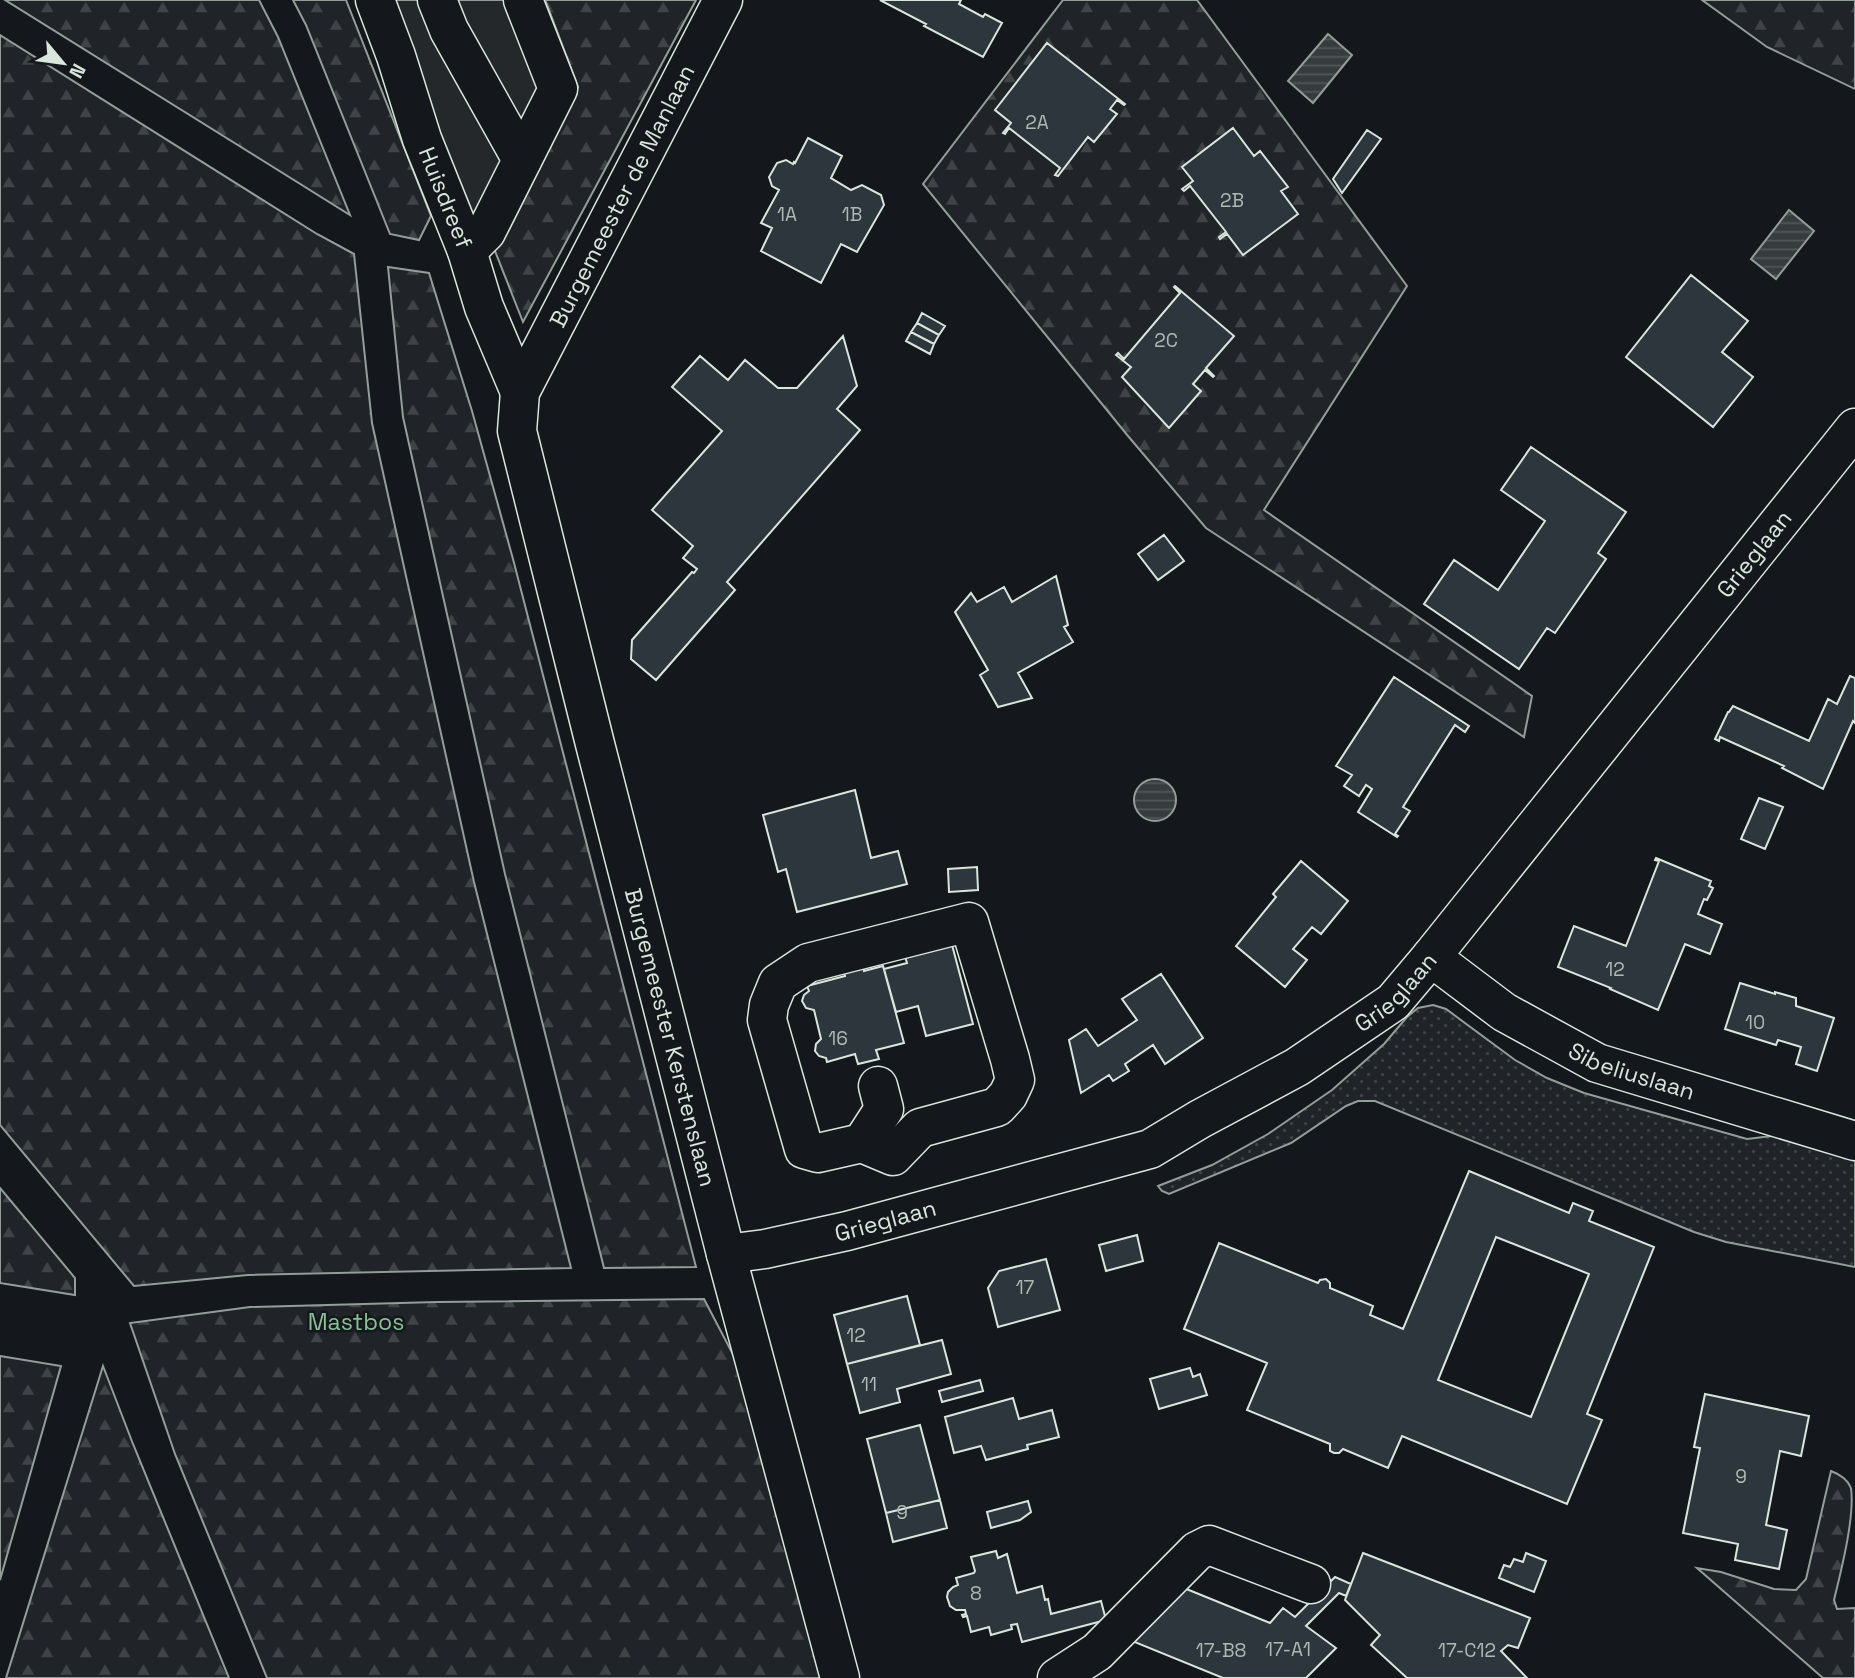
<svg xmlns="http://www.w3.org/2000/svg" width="1855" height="1678" viewBox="0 0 1855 1678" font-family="'Space Grotesk',sans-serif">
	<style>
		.grass { fill: url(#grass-dots); stroke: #939e99; stroke-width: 2 }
		.forest { fill: url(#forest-firs); stroke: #939e99; stroke-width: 2 }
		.parking { fill: #24282b; stroke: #939e99; stroke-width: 2 }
		.water { fill: url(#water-rules); stroke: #939e99; stroke-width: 2 }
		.building { fill: #2c363c; stroke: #d8e6dc; stroke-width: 2; fill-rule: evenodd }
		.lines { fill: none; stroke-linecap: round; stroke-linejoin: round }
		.minor-casing { stroke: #d8e6dc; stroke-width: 41 }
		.minor { stroke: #14181c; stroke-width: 38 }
		.labels { text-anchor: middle; stroke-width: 5; stroke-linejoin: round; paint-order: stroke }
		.number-label { font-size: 19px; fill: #adbab4 }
		.street-label { font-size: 23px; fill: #d8e6dc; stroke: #14181c }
		.park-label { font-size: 23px; fill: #8ac095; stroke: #14181c }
	</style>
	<defs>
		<pattern id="grass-dots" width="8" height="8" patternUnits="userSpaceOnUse" patternTransform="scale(1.75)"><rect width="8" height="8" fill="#202428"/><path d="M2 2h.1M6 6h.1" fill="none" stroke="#404447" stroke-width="1.8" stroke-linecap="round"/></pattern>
		<pattern id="forest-firs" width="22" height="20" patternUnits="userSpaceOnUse" patternTransform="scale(1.75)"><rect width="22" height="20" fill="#202428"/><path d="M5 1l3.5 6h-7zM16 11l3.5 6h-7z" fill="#404447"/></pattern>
		<pattern id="water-rules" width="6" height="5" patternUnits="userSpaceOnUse" patternTransform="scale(1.75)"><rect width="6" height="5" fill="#363b3e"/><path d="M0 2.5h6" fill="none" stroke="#525759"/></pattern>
	</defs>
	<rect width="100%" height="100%" fill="#14181c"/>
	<path class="grass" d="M1433,1005L1446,1009L1515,1060L1547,1078L1584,1093L1747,1139L1781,1135L1855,1158V1267L1726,1242L1694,1232L1375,1101H1358L1346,1106L1291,1143L1169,1194L1162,1191L1158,1186L1212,1165L1268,1134L1332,1090L1384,1044L1407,1017L1418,1008Z"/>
	<path class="forest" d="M5,0H259L278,37L350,215Z
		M293,0H346L431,216L419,240L390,234L306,25Z
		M545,0H696L523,322L493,246L578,87Z
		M1063,0H1197L1407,286L1264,510L1532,696L1524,737L1206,528L1128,436L923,184Z
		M1702,0H1855V89L1767,47Z
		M0,35L317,234L354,254L372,423L474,882L571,1268L248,1275L134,1286L0,1125Z
		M388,267L429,273L472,411L513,559L696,1267L604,1268L505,874L403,417Z
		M0,1188L75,1278V1295L0,1283Z
		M704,1299L749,1385L822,1678H267L175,1454L130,1323L250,1307L437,1302Z
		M0,1356L61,1366L0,1580Z
		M103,1366L133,1444L229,1678H6Z
		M1831,1471C1839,1474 1848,1480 1851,1488C1855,1517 1841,1571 1834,1600L1837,1609L1855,1608V1678H1823L1697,1568L1721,1572L1774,1589L1796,1590L1806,1579Z"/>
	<path class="parking" d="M381,0H545L578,87L483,259Z"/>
	<path class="water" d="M1328,34L1352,55L1313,103L1288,81Z
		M1789,210L1814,231L1776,279L1751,259Z
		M1134 800a21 21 0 1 1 42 0a21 21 0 1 1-42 0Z"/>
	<path class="building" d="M880,0H961L959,4L983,17L985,14L1002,23L983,57L924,26L926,24Z
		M1047,43L1125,104L1124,105L1117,100L1110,109L1117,114L1094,142L1088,137L1058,176L1055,175L1060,168L1009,128L1005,134L1003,133L1011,123L995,110Z
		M1233,128L1254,156L1260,151L1288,187L1281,191L1298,214L1243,255L1227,234L1220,239L1219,237L1226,232L1190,186L1184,191L1182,189L1193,181L1182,167Z
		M1367,130L1381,139L1342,193L1333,179Z
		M808,138L842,156L831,178L851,190L862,185L881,195L884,205L857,252L841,244L821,283L761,251L772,228L761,223L779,190L772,186L769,177L777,163L786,160L793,164L794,162L795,163Z
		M1691,275L1748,321L1722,352L1753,377L1713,427L1626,357Z
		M1175,286L1234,336L1206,368L1214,376L1213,377L1205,370L1193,384L1201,391L1169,428L1122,377L1131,367L1116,355L1118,353L1124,359L1180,293L1174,287Z
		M922,313L945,326L939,335L917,323Z
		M917,323L939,335L934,344L911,332Z
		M911,332L934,344L930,354L906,341Z
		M843,336L857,386L837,409L860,430L727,582L735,590L656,680L631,659L632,640L692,572L694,573L697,569L683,558L693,546L652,510L722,431L672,387L700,356L728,380L745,360L778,388H797Z
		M1531,447L1626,512L1598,553L1606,559L1555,633L1547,628L1519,669L1424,604L1454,560L1498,590L1545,521L1501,490Z
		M1164,535L1184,561L1158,580L1138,554Z
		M1056,576L1068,625L1064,627L1073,642L1018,673L1032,698L998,707L980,675L988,670L955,612L971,593L977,602L1004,587L1012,602Z
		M1850,676L1855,678V723L1853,721L1823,789L1782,768L1784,766L1720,737L1719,741L1715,739L1728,712H1729L1733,706L1809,741L1828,699L1837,704Z
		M1394,677L1469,726L1465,732L1455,725L1403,807L1410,811L1395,834L1398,836L1397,837L1358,812L1372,789L1366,785L1359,796L1344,786L1352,775L1336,766Z
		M855,790L871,858L898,851L907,884L797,912L786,869L778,872L763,815Z
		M1759,798L1783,807L1765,849L1741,839Z
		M1656,858L1711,881L1709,886L1713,888L1707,900L1704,899L1698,914L1722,924L1710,954L1685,944L1658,1010L1610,989L1611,988L1558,967L1574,926L1626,946L1659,861L1655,860Z
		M1301,861L1348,901L1321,934L1312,927L1293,949L1307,960L1285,987L1236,946L1276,897L1273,894Z
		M977,867L978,890L949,892L948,869Z
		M951,941L973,1024L926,1036L918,1006L896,1012L884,969L907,963L904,953Z
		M862,961L864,971L883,966L904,1043L876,1050L879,1059L858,1064L855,1054L827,1062L826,1058L819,1056L815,1051L816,1044L821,1039L814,1010L806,1008L802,1001L804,995L809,991L807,986L845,976L842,966Z
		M1161,974L1203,1038L1165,1064L1153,1045L1125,1064L1129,1071L1113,1081L1109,1075L1081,1093L1069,1040L1086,1029L1098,1046L1137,1020L1122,999Z
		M1740,983L1775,994V992L1796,998V1006L1834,1018L1817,1071L1796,1064L1801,1047L1778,1040L1776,1045L1725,1029Z
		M1469,1171L1569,1213L1573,1203L1593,1211L1589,1221L1654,1247L1587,1414L1602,1420L1567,1504L1402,1436L1388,1468L1343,1449L1339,1453H1334L1330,1451V1444L1247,1410L1267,1363L1184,1329L1219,1243L1318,1283L1320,1280L1326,1279L1330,1283V1288L1373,1306L1370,1315L1403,1329ZM1496,1237L1589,1274L1531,1417L1438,1380Z
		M1137,1235L1143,1261L1106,1271L1099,1245Z
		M1046,1259L1060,1310L998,1327L988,1288L999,1271Z
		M907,1296L920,1345L847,1364L834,1315Z
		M942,1340L951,1374L897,1389L900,1402L860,1413L847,1364Z
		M1190,1368L1193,1377L1200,1374L1207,1395L1159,1409L1150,1379Z
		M980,1380L983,1391L942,1402L939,1391Z
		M1705,1394L1809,1416L1801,1456L1780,1451L1766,1525L1787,1530L1779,1569L1735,1560L1738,1544L1683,1533L1700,1448L1694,1447Z
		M1013,1398L1019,1419L1052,1410L1059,1437L1027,1445L1028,1449L986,1460L981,1446L954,1453L945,1417Z
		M920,1425L940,1500L886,1513L867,1439Z
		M940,1500L947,1528L893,1542L886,1513Z
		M1028,1501L1031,1512L1020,1520L991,1528L987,1512Z
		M996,1551L998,1558L1007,1554L1017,1593L1042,1586L1045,1600L1048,1599L1051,1614L1101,1601L1106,1620L1022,1642L1017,1624L1011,1625L1012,1629L991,1635L989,1627L971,1632L967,1616L963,1617L962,1615L966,1614L965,1610H956L950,1606L947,1597L948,1592L953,1587L958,1585L956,1578L974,1573L975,1571L971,1557Z
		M1363,1553L1530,1618L1518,1648L1508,1645L1501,1651L1527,1678H1407L1371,1645L1380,1635L1345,1600Z
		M1526,1553L1546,1561L1534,1592L1499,1578L1504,1565L1510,1567L1514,1559L1523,1562Z
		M1335,1577L1351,1584L1346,1596L1339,1593L1306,1626L1336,1648L1306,1678H1223L1132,1641L1184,1588L1270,1623L1283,1608L1295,1617Z"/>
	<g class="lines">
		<defs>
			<g id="minor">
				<path id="s1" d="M375,0L396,56L422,139L467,251L484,307L520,392"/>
				<path d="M437,0L449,30L522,160"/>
				<path id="s2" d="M723,0L520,392L517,431L595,744L726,1254L840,1678"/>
				<path d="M467,251L486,232L558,89L523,0"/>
				<path d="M969,922L1010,1059L1015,1080L1008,1095L997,1107L920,1128L893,1156L862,1143L818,1153L804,1149L767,1020L769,1005L778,983L808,963Z"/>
				<path id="s3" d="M1431,957L1504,1012L1597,1063L1855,1141"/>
				<path d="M862,1143L884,1109L878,1086"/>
				<path id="s4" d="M726,1254L765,1249L847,1231L1150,1149L1200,1119L1297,1067L1393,1002L1431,957L1855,428"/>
				<path d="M1057,1678L1097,1652L1197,1551L1209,1545L1311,1584"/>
			</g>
		</defs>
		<use href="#minor" class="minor-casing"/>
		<use href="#minor" class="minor"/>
	</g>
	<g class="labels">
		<g class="number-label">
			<text x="1037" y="129">2A</text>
			<text x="1232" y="207">2B</text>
			<text x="787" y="221">1A</text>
			<text x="852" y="221">1B</text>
			<text x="1166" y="347">2C</text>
			<text x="1615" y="976">12</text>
			<text x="1755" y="1029">10</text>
			<text x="838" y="1045">16</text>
			<text x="1025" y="1294">17</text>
			<text x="856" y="1342">12</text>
			<text x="869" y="1391">11</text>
			<text x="1741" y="1483">9</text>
			<text x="902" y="1519">9</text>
			<text x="976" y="1600">8</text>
			<text x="1288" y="1656">17-A1</text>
			<text x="1221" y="1657">17-B8</text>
			<text x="1467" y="1657">17-C12</text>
		</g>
		<g class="street-label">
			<text transform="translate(622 196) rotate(-63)" y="8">Burgemeester de Manlaan</text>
			<text dy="8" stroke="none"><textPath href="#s1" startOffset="210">Huisdreef</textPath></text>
			<text dy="8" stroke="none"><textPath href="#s4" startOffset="1297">Grieglaan</textPath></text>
			<text dy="8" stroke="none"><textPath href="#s4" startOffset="730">Grieglaan</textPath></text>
			<text dy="8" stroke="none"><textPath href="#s2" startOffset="1106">Burgemeester Kerstenslaan</textPath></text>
			<text dy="8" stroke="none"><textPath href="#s3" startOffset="233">Sibeliuslaan</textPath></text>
			<text dy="8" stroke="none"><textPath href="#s4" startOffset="163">Grieglaan</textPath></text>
		</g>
		<g class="park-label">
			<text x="356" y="1330">Mastbos</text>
		</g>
	</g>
	<g transform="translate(63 63) rotate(119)" stroke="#14181c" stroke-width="5" paint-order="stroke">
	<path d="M0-5L12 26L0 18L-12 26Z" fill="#d8e6dc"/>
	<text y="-10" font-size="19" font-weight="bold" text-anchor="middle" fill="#d8e6dc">N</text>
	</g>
</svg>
